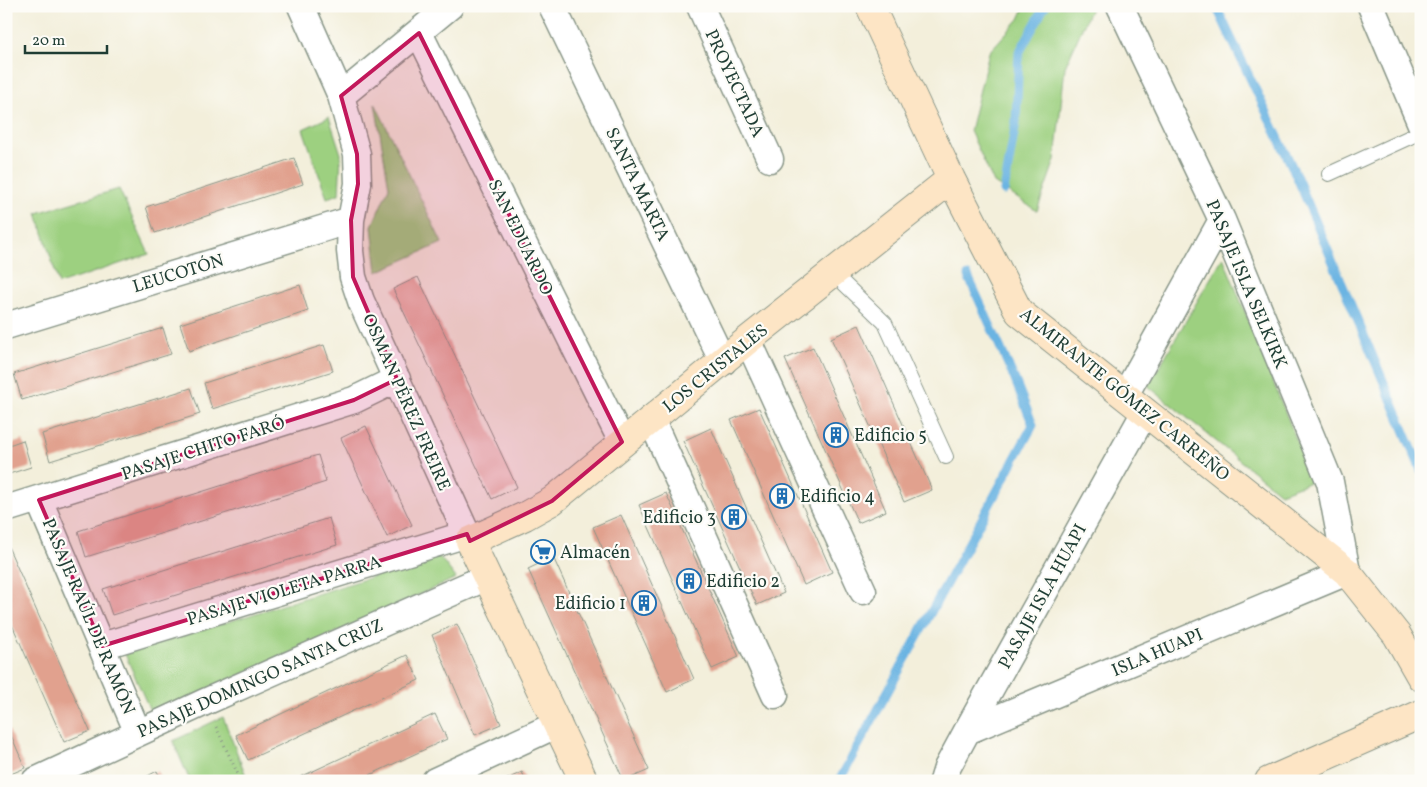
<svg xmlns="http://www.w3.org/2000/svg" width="1427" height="787" viewBox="0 0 1427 787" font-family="Vollkorn,serif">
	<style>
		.green { fill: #9dd080; stroke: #5e865a }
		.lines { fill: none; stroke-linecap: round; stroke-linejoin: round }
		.stream { stroke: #6ab4e2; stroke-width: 9 }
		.building { fill: #e1a18e }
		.lane-casing { stroke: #899688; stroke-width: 16 }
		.street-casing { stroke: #899688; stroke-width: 29 }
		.secondary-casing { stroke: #899688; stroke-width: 30 }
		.path { stroke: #899688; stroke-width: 3; stroke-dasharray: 1 4; stroke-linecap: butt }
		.lane { stroke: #fff; stroke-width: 14 }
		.street { stroke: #fff; stroke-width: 26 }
		.secondary { stroke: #fde5c5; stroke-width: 28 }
		.marked { fill: #c2185b; fill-opacity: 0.2; stroke: #c2185b; stroke-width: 4; stroke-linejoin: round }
		.labels { text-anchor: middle; stroke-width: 4.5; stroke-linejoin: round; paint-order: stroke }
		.street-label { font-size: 18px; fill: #1f3d34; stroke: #fdfcf7 }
		.poi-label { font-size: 18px; fill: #1f3d34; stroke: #fdfcf7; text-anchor: start }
	</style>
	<rect width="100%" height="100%" fill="#fdfcf7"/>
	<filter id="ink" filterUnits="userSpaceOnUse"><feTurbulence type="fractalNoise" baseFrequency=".02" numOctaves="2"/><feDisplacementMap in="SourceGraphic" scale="10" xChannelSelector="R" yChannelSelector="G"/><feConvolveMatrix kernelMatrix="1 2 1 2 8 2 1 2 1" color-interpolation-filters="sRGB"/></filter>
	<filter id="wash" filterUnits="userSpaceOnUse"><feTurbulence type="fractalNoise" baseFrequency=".0096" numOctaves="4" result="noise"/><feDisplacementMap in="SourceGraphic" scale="20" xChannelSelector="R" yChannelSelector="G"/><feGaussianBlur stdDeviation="1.12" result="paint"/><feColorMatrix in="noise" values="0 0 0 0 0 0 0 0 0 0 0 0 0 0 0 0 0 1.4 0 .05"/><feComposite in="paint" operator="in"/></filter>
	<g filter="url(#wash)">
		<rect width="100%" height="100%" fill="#f3efdb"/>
		<path class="green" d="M1025,6H1092L1065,67L1055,160L1037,211L994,183L970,131L989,52L1019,19Z
			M375,103L442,243L377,272L372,226L389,187Z
			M329,117L341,154L339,194L327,198L303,129Z
			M119,189L149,254L59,284L37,213Z
			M1223,257L1313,481L1280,493L1148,386Z
			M439,556L456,578L152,715L125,654Z
			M223,717L248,781H190L173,741Z"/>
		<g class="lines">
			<path class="stream" d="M1216,6L1296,175L1421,470
				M1004,191L1016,122L1019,53L1045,6
				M839,781L1033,425L1015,380L968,276"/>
		</g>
		<g id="blocks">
			<path class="building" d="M294,158L303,184L155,233L146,207Z
				M418,277L517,487L492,499L393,289Z
				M300,285L308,311L189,351L180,324Z
				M859,325L932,490L904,502L831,338Z
				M163,328L171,354L22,400L14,374Z
				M324,345L333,371L212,409L204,383Z
				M813,347L886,511L858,523L785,359Z
				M191,388L200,414L50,461L42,434Z
				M759,408L832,572L804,585L731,420Z
				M366,426L412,525L387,537L341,438Z
				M711,428L784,593L757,605L683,441Z
				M23,440L31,467L6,475V446Z
				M318,455L326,482L86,557L78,531Z
				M666,493L739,657L712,669L639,505Z
				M621,515L694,679L667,692L593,527Z
				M329,518L337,545L112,615L103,589Z
				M6,542L90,731L64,742L6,611Z
				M553,557L649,770L624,781L528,569Z
				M457,624L501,724L475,735L432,635Z
				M407,655L419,680L248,760L236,735Z
				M435,714L447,739L389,766L357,781H292Z
				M6,723L25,768L6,776Z
				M157,771L162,781H137L142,779Z
				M522,772L526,781H503Z"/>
		</g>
	</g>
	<g filter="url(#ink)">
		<use href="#blocks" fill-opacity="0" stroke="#899688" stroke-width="1"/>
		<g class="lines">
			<defs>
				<path id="lane" d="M1329,174L1421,132
					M833,273L885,323L946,457"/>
				<path id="street" d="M301,6L341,96L357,154L358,184L351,220L350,251L353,277L361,301L470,541
					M552,6L723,362
					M700,6L770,159
					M1371,6L1421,124
					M419,33L622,442
					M341,96L450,6
					M6,326L351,220
					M748,340L863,591
					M1125,395L1222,220
					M651,419L775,695
					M39,500L138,733
					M6,509L354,400L397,379
					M102,646L467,534
					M967,731L1347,572L1330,482L1222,220L1120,6
					M35,781L205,702L487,577
					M435,781L558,724
					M943,781L947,768L967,731L1145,412"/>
				<path id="secondary" d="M870,6L951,179L1019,312L1347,572L1397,635L1421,677
					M584,781L470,541L525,516L552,501L748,340L951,179
					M1269,781L1421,714"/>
			</defs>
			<use href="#lane" class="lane-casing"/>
			<use href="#street" class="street-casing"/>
			<use href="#secondary" class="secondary-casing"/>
			<path class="path" d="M216,727L241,781"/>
			<use href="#lane" class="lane"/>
			<use href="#street" class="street"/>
			<use href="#secondary" class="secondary"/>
		</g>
	</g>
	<path class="marked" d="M419,33L622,442L552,501L470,541L467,534L102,646L39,500L354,400L397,379L353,277L351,220L358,184L357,154L341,96Z"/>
	<defs>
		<symbol id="building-ring" viewBox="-11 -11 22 22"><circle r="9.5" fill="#fdfcf7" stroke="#1f6fb2" stroke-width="1.5"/><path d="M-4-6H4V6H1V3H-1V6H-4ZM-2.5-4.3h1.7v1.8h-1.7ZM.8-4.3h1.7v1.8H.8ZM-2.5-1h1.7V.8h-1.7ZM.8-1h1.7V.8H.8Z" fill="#1f6fb2"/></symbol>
		<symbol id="supermarket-ring" viewBox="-11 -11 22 22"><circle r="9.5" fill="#fdfcf7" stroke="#1f6fb2" stroke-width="1.5"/><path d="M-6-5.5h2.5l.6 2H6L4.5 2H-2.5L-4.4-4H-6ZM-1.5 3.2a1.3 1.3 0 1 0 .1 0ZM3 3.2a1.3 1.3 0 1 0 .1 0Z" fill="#1f6fb2"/></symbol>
	</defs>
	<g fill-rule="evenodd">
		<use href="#building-ring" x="822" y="421" width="28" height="28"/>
		<use href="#building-ring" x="768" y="482" width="28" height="28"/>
		<use href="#building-ring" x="720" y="503" width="28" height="28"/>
		<use href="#supermarket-ring" x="529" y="538" width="28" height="28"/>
		<use href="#building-ring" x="675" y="567" width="28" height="28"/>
		<use href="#building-ring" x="630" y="589" width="28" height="28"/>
	</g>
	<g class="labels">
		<g class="street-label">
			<text transform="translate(735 83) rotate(65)" y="6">PROYECTADA</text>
			<text transform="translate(638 184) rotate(64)" y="6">SANTA MARTA</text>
			<text transform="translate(521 237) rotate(64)" y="6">SAN EDUARDO</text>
			<text transform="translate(178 273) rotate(-17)" y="6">LEUCOTÓN</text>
			<text transform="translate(1247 284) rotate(67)" y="6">PASAJE ISLA SELKIRK</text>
			<text transform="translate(715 368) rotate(-39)" y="6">LOS CRISTALES</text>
			<text transform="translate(1125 394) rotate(39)" y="6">ALMIRANTE GÓMEZ CARREÑO</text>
			<text transform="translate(407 402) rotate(66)" y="6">OSMAN PÉREZ FREIRE</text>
			<text transform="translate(203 448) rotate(-18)" y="6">PASAJE CHITO FARÓ</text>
			<text transform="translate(284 590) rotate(-17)" y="6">PASAJE VIOLETA PARRA</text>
			<text transform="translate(1042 596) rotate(-61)" y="6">PASAJE ISLA HUAPI</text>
			<text transform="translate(89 616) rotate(67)" y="6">PASAJE RAÚL DE RAMÓN</text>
			<text transform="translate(1157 652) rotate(-23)" y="6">ISLA HUAPI</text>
			<text transform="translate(260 678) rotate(-24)" y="6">PASAJE DOMINGO SANTA CRUZ</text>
		</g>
		<g class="poi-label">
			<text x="854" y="441">Edificio 5</text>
			<text x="800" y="502">Edificio 4</text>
			<text x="716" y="523" text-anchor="end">Edificio 3</text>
			<text x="560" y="558">Almacén</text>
			<text x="706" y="587">Edificio 2</text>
			<text x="626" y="609" text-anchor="end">Edificio 1</text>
		</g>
	</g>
	<rect width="1427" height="787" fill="none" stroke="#fdfcf7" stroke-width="25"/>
	<path d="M25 45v8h82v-8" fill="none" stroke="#1f3d34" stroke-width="2.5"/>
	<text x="32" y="45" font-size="15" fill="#1f3d34" stroke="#fdfcf7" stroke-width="4" paint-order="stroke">20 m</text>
</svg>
